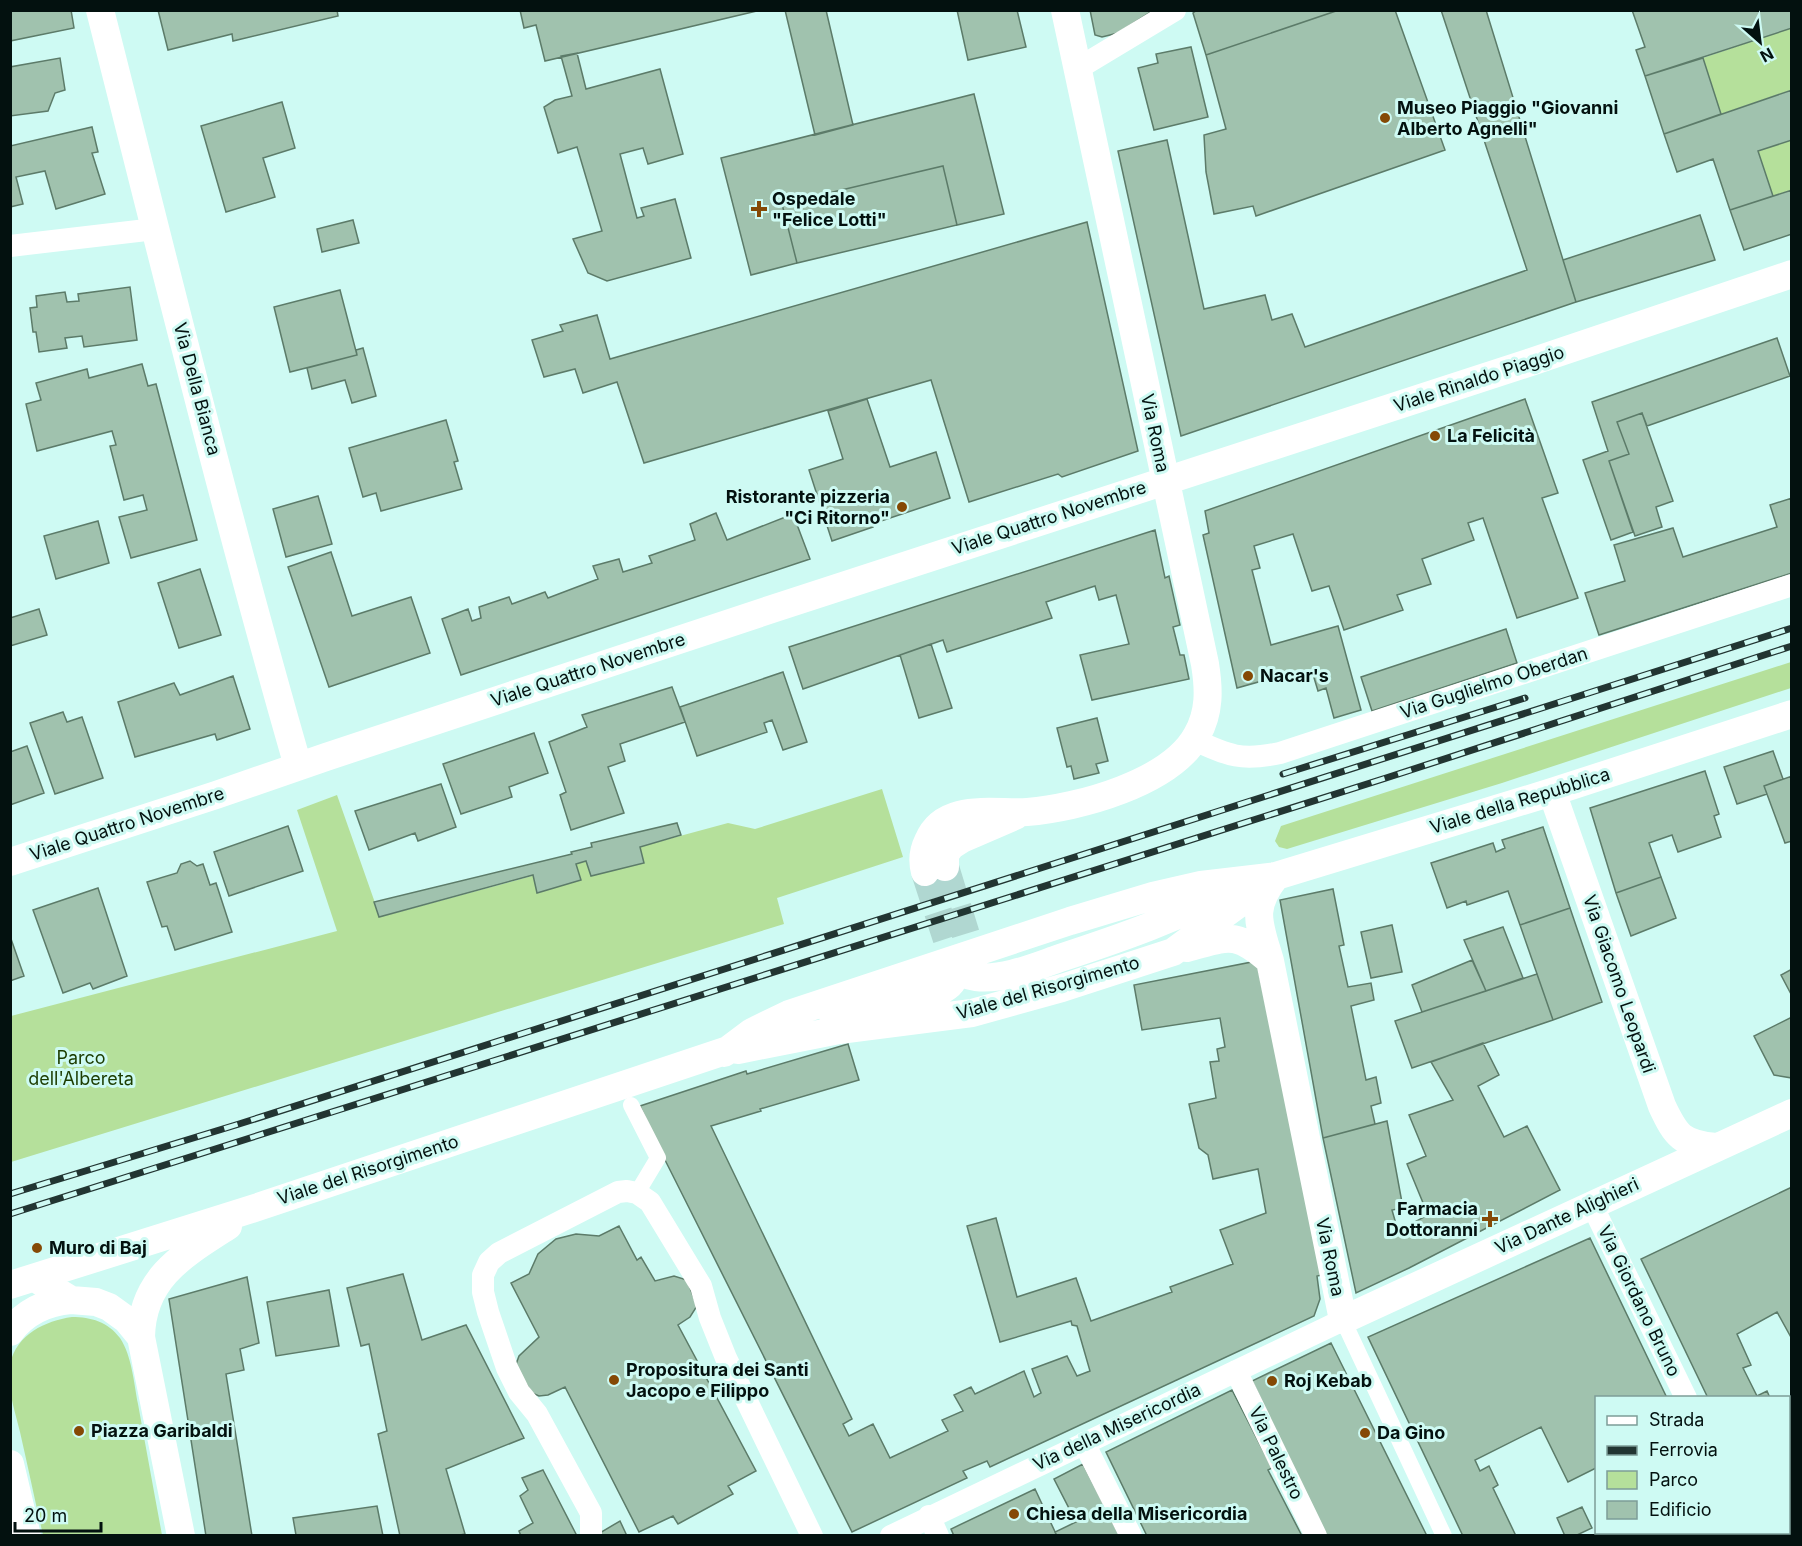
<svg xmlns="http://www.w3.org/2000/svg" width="1802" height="1546" viewBox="0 0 1802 1546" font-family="Inter,sans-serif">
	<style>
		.green { fill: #b5e09b }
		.building { fill: #a0c2ae; stroke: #5c7b69; stroke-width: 1.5 }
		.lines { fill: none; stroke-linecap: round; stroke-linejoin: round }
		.tertiary-tunnel { stroke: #b0d7d1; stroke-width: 28; stroke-dasharray: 28 14; stroke-linecap: butt }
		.pedestrian { stroke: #fff; stroke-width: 16 }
		.minor { stroke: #fff; stroke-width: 22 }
		.tertiary { stroke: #fff; stroke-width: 28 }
		.rail-casing { stroke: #223532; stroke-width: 7 }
		.rail { stroke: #cefaf3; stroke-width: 4.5; stroke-dasharray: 14; stroke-linecap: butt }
		.poi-dot { fill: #854905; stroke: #cefaf3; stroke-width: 2 }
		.labels { text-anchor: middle; stroke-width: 6; stroke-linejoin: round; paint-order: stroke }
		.poi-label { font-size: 18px; font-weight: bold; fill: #03110f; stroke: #cefaf3; text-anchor: start }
		.street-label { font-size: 18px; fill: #03110f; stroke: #cefaf3 }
		.park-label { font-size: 18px; fill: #1c3c00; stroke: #cefaf3 }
	</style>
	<rect width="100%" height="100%" fill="#cefaf3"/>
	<path class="green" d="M1791,28V90L1721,114L1703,58Z
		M1791,140V190L1773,196L1758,151Z
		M1791,662V688L1502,783L1287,849L1279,847L1275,841L1281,826Z
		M882,789L903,857L777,898L784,924L11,1162V1016L337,931L297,810L337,795L380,917L728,823L755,829Z
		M72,1317C91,1317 108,1322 120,1338C132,1356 134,1384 138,1404C146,1448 154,1492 162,1535H43C35,1501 28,1467 20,1432C15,1411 6,1386 10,1364C17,1334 45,1321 72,1317Z"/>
	<path class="building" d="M10,10H71L74,28L10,41Z
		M158,10H337L338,16L233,41L232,34L168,50Z
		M520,10H761L545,61L536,25L524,28Z
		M785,10H826L853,125L815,135Z
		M957,10H1017L1026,47L968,60Z
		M1090,10H1154L1118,33L1102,37L1095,35Z
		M1197,10H1339L1206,55L1193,13Z
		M1339,10H1395L1445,150L1256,216L1253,206L1214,214L1206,172L1204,135L1226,129L1206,55Z
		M1441,10H1486L1576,302L1181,436L1118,151L1167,140L1204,309L1265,295L1272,320L1292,314L1305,347L1527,270Z
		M1632,10H1792V28L1645,76L1636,50L1645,47Z
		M1191,47L1208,117L1154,130L1138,68L1158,63L1156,54Z
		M577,53L586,89L660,69L683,154L648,164L643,148L620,154L637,218L644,216L641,208L675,199L691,258L607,281L588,273L573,239L602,231L577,147L558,153L544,107L555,100L572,96L561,56Z
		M60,58L65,90L55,93L48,111L10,116V67Z
		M1703,58L1721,114L1664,134L1645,76Z
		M1792,90V140L1758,151L1773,196L1730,210L1713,159L1677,172L1664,134Z
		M974,94L1004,214L957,225L943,166L782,204L797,263L751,275L721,158Z
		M282,102L295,148L263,158L275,197L226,212L201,126Z
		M92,127L98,152L92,153L105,194L56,209L45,171L16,177L23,204L10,207V146Z
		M943,166L957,225L797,263L782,204Z
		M1792,190V234L1744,250L1730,210Z
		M1700,215L1715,260L1576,302L1563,260Z
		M353,220L359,243L322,252L317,229Z
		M1087,222L1138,451L1062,477L1058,474L969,502L931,380L644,463L617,382L583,393L575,369L544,377L532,340L563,331L560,325L597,315L610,359Z
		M130,287L137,340L84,347L82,336L65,338L67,348L39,352L36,332H33L30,308L37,307L36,296L65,292L67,302L79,301L78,294Z
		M340,290L357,355L290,372L274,307Z
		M1777,338L1790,376L1647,426L1642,413L1617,422L1629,454L1609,461L1633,532L1611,540L1583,460L1608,451L1592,402Z
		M363,348L376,396L352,403L345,380L312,389L307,368L357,355L356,350Z
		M142,364L148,386L156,384L197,540L131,558L119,517L147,510L143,495L124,500L110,446L116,445L112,431L37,451L26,404L41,400L36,383L87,369L89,378Z
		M867,399L890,467L936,452L950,498L872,524L873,527L832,541L809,470L843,459L828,411Z
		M1525,399L1558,493L1542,498L1578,598L1517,618L1483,518L1468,523L1474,540L1422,559L1431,584L1397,595L1403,610L1344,630L1329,586L1312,591L1293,534L1254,546L1260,568L1252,570L1271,645L1338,626L1361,710L1334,718L1326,688L1318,691L1312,671L1277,681L1276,677L1237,688L1203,535L1209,533L1205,511Z
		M1642,413L1673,501L1656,507L1662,527L1635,536L1609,461L1629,454L1617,422Z
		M446,420L458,461L454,462L462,489L381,511L376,493L363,497L349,448Z
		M318,496L332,544L286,557L273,509Z
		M1792,498V573L1599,635L1585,593L1625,581L1614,545L1673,528L1683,557L1777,527L1770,505Z
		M716,513L727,540L793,514L810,559L461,675L442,619L468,609L472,621L481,618L479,607L509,597L512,604L545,592L548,598L598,579L593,566L619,559L623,572L652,563L649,556L695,540L690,524Z
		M98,521L109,563L56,579L44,536Z
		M1155,530L1165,578L1169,576L1180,625L1173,627L1180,655H1184L1189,679L1092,700L1080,655L1129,644L1116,595L1099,600L1095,586L1046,602L1052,618L947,652L943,640L803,689L789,647Z
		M331,552L352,616L411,597L430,653L329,687L288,567Z
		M200,569L221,635L179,648L158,583Z
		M39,609L47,635L10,646V618Z
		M1506,629L1517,663L1372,711L1361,677Z
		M931,644L952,708L919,718L900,655Z
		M783,672L807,742L783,750L772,720L764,723L767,732L697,756L680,707Z
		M233,676L250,729L217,740L215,734L135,757L118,702L174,683L180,695Z
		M672,687L685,722L620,744L625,761L608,767L624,813L571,830L560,795L566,792L549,742L587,727L582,715Z
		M63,712L67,722L82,717L103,778L55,794L30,723Z
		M1097,718L1108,761L1096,764L1099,773L1074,779L1071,766L1067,767L1057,728Z
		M534,733L548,773L509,787L512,797L461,814L443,764Z
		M27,746L44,793L10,805V752Z
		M1773,751L1783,779L1764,786L1767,794L1737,804L1724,767Z
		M1705,771L1719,814L1714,816L1721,837L1678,852L1672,835L1649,843L1661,877L1616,893L1590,808Z
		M1792,776V841L1785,843L1764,786Z
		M441,784L456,827L418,841L415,833L369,850L355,811Z
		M677,823L681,835L640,847L644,863L591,876L586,861L576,864L581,880L537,893L533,875L379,917L374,902L572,854L571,852L592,847L591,843Z
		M288,826L303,871L229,896L214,852Z
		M1543,827L1570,908L1520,925L1508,891L1467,905L1466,901L1447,908L1431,863L1493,843L1496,852L1505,848L1502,840Z
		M190,861L197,866L203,864L210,885L216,883L232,932L175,950L167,926L162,927L147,882L177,873L181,864Z
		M1661,877L1676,918L1631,936L1616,893Z
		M98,888L127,976L93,989L90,983L63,993L33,910Z
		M1333,889L1344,945L1339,946L1348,987L1371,983L1374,1000L1351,1006L1366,1080L1376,1077L1381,1103L1371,1106L1375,1124L1323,1138L1280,900Z
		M1570,908L1602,1002L1553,1020L1520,925Z
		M1392,925L1402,972L1371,978L1361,932Z
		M1503,927L1523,978L1486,991L1464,940Z
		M10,936L24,976L10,981Z
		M1472,960L1486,991L1422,1012L1412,985Z
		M1257,961L1322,1275L1317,1276L1320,1299L1314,1316L990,1467L987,1461L963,1471L967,1478L852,1532L664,1158L640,1106L746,1071L747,1074L848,1044L859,1080L760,1109L761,1111L711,1126L852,1419L843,1424L849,1436L873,1424L890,1458L948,1431L942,1420L963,1411L954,1395L971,1387L975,1394L1024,1371L1034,1397L1041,1393L1032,1369L1067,1356L1077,1376L1090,1371L1077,1326L1072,1325L1071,1321L1000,1342L967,1226L996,1218L1017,1297L1076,1278L1091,1321L1172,1292L1170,1287L1233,1264L1220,1230L1266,1213L1258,1169L1213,1179L1208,1155L1199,1148L1189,1104L1216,1098L1210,1062L1219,1061L1217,1049L1225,1047L1220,1018L1142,1030L1134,985Z
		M1792,969V996L1781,975Z
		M1537,974L1553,1020L1412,1068L1395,1021Z
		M1792,1017V1078L1774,1075L1754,1036Z
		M1483,1043L1499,1075L1478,1086L1504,1137L1527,1126L1560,1190L1409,1268L1356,1293L1323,1138L1387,1121L1403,1208L1392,1210L1398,1231L1428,1215L1407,1164L1426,1156L1409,1115L1453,1100L1431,1062Z
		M1792,1187V1339L1777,1312L1737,1334L1751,1365L1743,1368L1757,1396L1767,1391L1770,1398H1708L1641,1259Z
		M619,1226L637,1260L641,1257L655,1281L674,1276L687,1280L697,1306L690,1317L678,1325L756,1471L728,1486L733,1494L678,1524L673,1516L639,1532L565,1387L548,1395L539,1396L532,1393L515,1367L519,1356L539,1337L511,1283L529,1274L538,1254L556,1239L576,1234L599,1236Z
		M1590,1238L1667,1398H1596V1468L1568,1482L1541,1427L1475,1460L1480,1471L1489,1466L1498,1485L1493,1488L1516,1536H1463L1368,1337Z
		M403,1274L422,1340L466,1325L524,1438L446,1469L465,1534L455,1536H400L378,1434L387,1431L369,1344L361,1346L347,1288Z
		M247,1277L259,1343L240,1349L244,1370L226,1374L252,1536H206L169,1299Z
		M329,1290L339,1346L276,1356L267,1302Z
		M1331,1343L1427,1536H1326L1252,1381Z
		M1232,1390L1272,1468L1268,1470L1302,1536H1147L1106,1452Z
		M1792,1408V1471L1788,1473V1410Z
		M1083,1464L1120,1536H1057L1055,1532L1076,1522L1054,1479Z
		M543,1470L577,1536H521L519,1531L533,1523L520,1496L528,1490L522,1478Z
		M1035,1489L1057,1536H954L951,1529Z
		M1792,1489V1536H1777L1775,1532H1788V1490Z
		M377,1506L383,1536H295L296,1535L293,1518Z
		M1582,1507L1592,1528L1575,1536H1565L1557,1518Z
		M620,1521L627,1536H599L598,1534Z"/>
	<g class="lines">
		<path class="tertiary-tunnel" d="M945,867L970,948
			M925,872L956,967"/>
		<path class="pedestrian" d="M631,1105L658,1158L637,1193
			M1343,1320L1444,1536"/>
		<path class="minor" d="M1077,69L1175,10
			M10,246L155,229
			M1195,740C1228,756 1242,761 1280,753L1792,585
			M1592,1205L1686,1398
			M1236,1371L1316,1536
			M1084,1443L1131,1536
			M929,1516L938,1536
			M1751,1532L1753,1536
			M591,1536V1513L537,1414L519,1392L507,1368L488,1312L483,1292V1275L489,1262L499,1253L618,1192L627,1191L637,1193L650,1202L701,1286L710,1318L726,1358L812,1536
			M891,1536L1343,1320"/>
		<path class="tertiary" d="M100,10C164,263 226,516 298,766
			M1552,792L1662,1106C1676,1136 1682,1144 1716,1147
			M10,862L216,795L326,757L772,609L1531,362L1792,274
			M945,867V854L951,846L962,839L1015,816
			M925,872C922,861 923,851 928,841C944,802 994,814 1027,812C1078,808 1171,783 1197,735C1210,712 1209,689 1205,664L1065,10
			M1276,876C1250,909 1259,923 1270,961L1343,1320L1792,1113
			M1187,948C1228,937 1235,930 1270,961
			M956,967C961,973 968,976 976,977C1004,980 1034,967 1060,958C1121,938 1179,918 1235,887
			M833,1016L938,992C951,986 955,981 956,967
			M738,1050L839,1030L972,1013L1062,988L1173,952L1271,880
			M724,1053L752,1032L789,1014L1070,921L1153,896L1201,885L1276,876L1552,792L1792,714
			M35,1278L71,1300L96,1302L109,1307L127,1320L141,1337L181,1536
			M10,1285L258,1207L740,1046
			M10,1332C25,1312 47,1302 71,1300
			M141,1337C142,1278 183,1255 228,1226
			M10,1464L27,1536"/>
		<defs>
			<path id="rail" d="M1283,774L1525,698
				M10,1194L239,1124L1792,628
				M10,1214L1386,778L1792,646"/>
		</defs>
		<use href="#rail" class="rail-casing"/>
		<use href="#rail" class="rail"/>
	</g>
	<g class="poi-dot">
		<circle cx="1385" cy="118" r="6"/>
		<path d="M756 200h6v6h6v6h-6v6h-6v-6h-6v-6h6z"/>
		<circle cx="1435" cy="436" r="6"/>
		<circle cx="902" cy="507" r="6"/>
		<circle cx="1248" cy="676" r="6"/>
		<path d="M1487 1210h6v6h6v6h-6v6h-6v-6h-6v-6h6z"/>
		<circle cx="37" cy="1248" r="6"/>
		<circle cx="614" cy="1380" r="6"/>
		<circle cx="1272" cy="1381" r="6"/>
		<circle cx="79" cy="1431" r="6"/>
		<circle cx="1365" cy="1433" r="6"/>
		<circle cx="1014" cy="1514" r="6"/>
	</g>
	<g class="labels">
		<g class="poi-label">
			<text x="1397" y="114">Museo Piaggio "Giovanni<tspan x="1397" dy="21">Alberto Agnelli"</tspan></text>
			<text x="772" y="205">Ospedale<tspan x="772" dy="21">"Felice Lotti"</tspan></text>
			<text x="1447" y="442">La Felicità</text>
			<text x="890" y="503" text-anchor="end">Ristorante pizzeria<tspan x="890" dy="21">"Ci Ritorno"</tspan></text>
			<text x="1260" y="682">Nacar's</text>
			<text x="1478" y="1215" text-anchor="end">Farmacia<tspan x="1478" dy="21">Dottoranni</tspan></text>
			<text x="49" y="1254">Muro di Baj</text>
			<text x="626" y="1376">Propositura dei Santi<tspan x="626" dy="21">Jacopo e Filippo</tspan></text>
			<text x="1284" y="1387">Roj Kebab</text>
			<text x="91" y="1437">Piazza Garibaldi</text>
			<text x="1377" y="1439">Da Gino</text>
			<text x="1026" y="1520">Chiesa della Misericordia</text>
		</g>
		<g class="street-label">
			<text transform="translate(1479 379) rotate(-18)" y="6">Viale Rinaldo Piaggio</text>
			<text transform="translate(197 389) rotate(75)" y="6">Via Della Bianca</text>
			<text transform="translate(1155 433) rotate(78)" y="6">Via Roma</text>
			<text transform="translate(1049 518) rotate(-18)" y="6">Viale Quattro Novembre</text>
			<text transform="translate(588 670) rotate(-18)" y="6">Viale Quattro Novembre</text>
			<text transform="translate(1494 683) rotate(-18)" y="6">Via Guglielmo Oberdan</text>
			<text transform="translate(1520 801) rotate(-17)" y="6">Viale della Repubblica</text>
			<text transform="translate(127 824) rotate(-18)" y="6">Viale Quattro Novembre</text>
			<text transform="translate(1619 984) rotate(71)" y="6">Via Giacomo Leopardi</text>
			<text transform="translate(1048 988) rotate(-16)" y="6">Viale del Risorgimento</text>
			<text transform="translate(368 1170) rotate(-18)" y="6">Viale del Risorgimento</text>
			<text transform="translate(1567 1216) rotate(-25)" y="6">Via Dante Alighieri</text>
			<text transform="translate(1330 1257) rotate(78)" y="6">Via Roma</text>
			<text transform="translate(1639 1301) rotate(64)" y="6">Via Giordano Bruno</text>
			<text transform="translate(1117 1427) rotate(-25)" y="6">Via della Misericordia</text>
			<text transform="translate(1276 1453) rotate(64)" y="6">Via Palestro</text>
		</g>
		<g class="park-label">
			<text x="81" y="1064">Parco<tspan x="81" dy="21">dell'Albereta</tspan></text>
		</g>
	</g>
	<rect width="1802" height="1546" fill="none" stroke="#03110f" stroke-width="24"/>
	<rect x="1595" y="1396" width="195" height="138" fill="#cefaf3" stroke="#7d9d98" stroke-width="1.5"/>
	<rect x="1607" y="1416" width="30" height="9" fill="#ffffff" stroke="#7d9d98" stroke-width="1.5"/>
	<text x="1649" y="1426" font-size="18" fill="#03110f">Strada</text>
	<rect x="1607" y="1446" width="30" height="9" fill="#223532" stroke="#7d9d98" stroke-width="1.5"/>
	<text x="1649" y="1456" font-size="18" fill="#03110f">Ferrovia</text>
	<rect x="1607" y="1471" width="30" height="18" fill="#b5e09b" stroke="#7d9d98" stroke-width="1.5"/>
	<text x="1649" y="1486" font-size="18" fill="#03110f">Parco</text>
	<rect x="1607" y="1501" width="30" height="18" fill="#a0c2ae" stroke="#7d9d98" stroke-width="1.5"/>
	<text x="1649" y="1516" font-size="18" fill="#03110f">Edificio</text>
	<g transform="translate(1760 42) rotate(152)" stroke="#cefaf3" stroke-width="4.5" paint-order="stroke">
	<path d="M0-4.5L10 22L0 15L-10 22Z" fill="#03110f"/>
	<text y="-9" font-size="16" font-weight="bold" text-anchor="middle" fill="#03110f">N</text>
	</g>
	<path d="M15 1522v9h86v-9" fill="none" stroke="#03110f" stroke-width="3"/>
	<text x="24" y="1522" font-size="18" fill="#03110f" stroke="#cefaf3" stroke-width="4.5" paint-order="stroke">20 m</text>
</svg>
